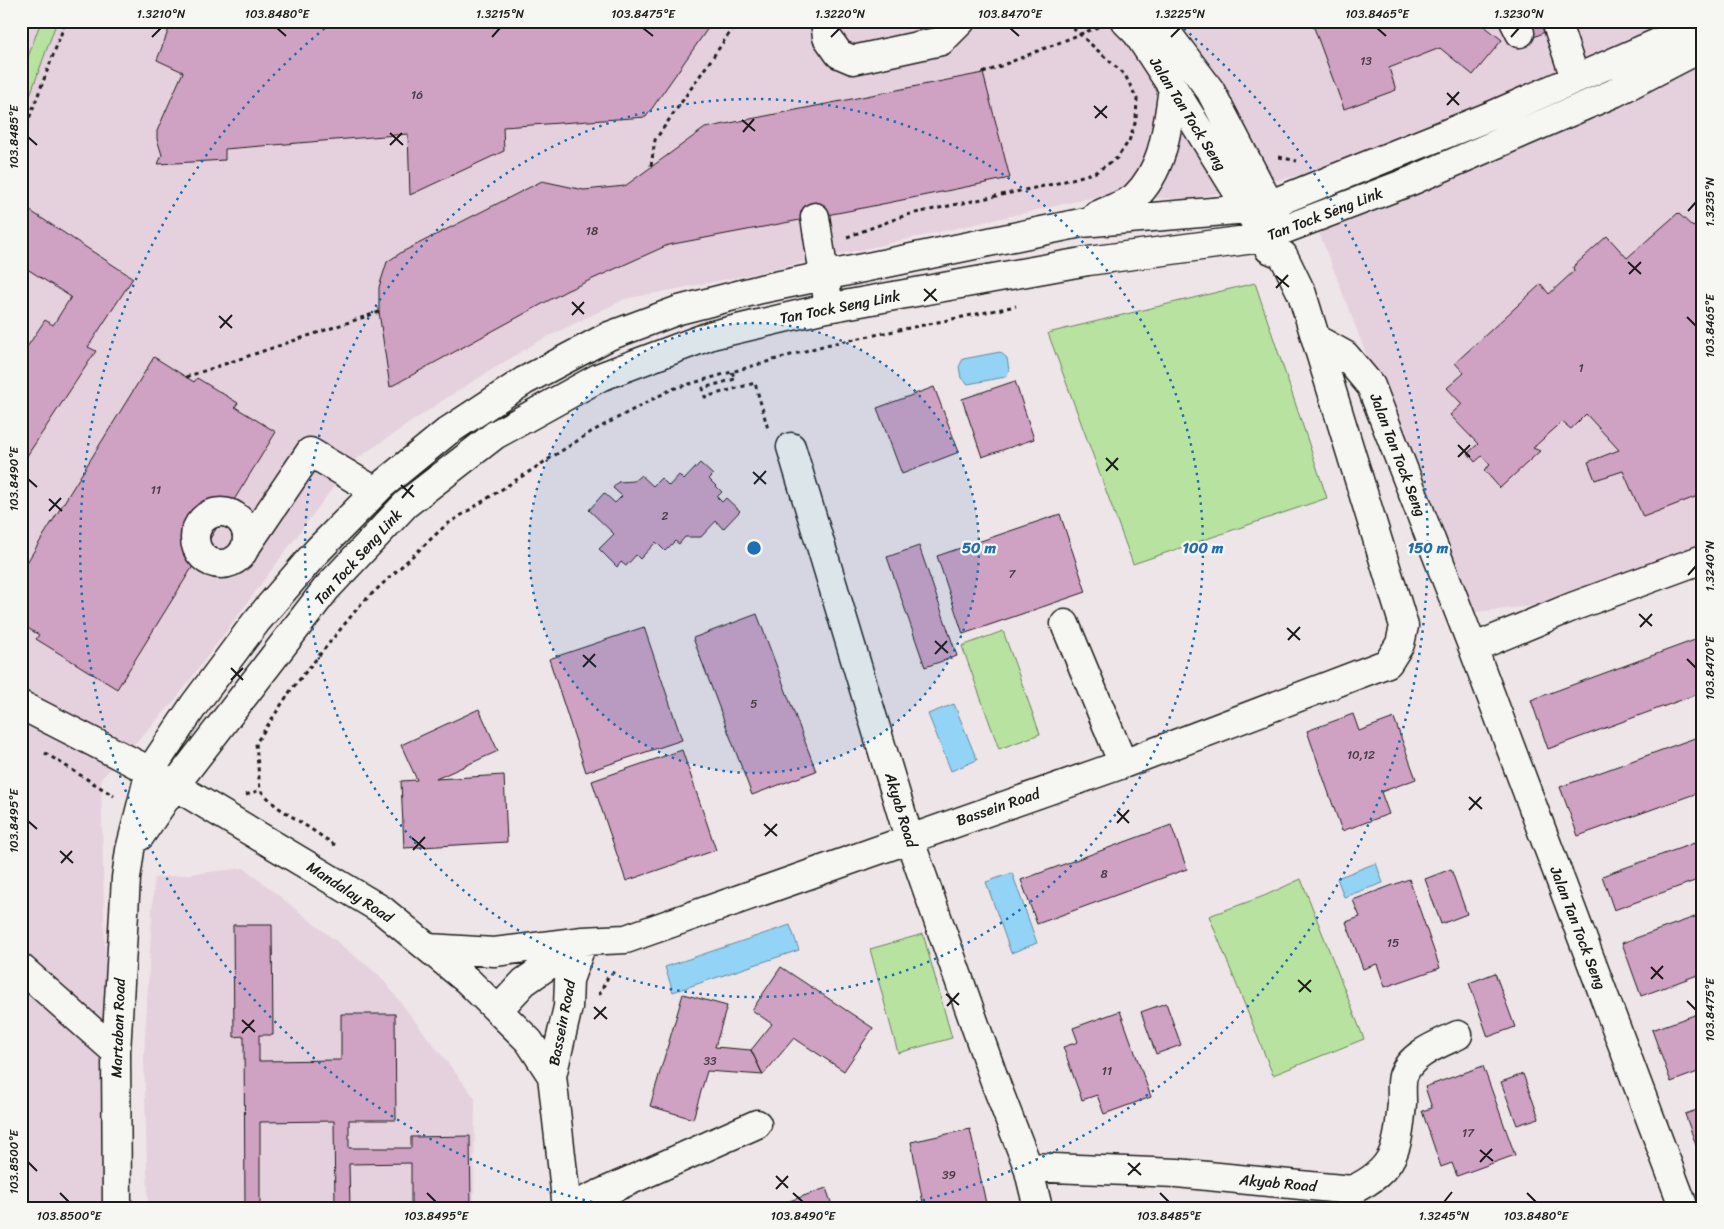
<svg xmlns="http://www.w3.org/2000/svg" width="1724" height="1229" viewBox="0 0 1724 1229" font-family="Sriracha,sans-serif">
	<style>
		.built { fill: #e5d1dd }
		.green { fill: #b8e29f; stroke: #6a7f5e }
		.water { fill: #93d3f5; stroke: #638a9e }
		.building { fill: #cfa1c2; stroke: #1c1c1c }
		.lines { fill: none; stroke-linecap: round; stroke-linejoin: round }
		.minor-casing { stroke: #1c1c1c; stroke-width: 31 }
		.path { stroke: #1c1c1c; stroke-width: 3; stroke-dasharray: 4 4; stroke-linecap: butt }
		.minor { stroke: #f6f6f2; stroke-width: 28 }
		.path-bridge { stroke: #1c1c1c; stroke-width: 3; stroke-dasharray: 4 4; stroke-linecap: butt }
		.ticks { fill: none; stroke: #1c1c1c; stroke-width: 2 }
		.ring { fill: none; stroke: #1f6fb2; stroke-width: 2.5; stroke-dasharray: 2.5 5 }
		.labels { text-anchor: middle; stroke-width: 4.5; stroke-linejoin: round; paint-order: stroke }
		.number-label { font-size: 12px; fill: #493d46 }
		.street-label { font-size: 15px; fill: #1c1c1c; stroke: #f6f6f2 }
		.centre { fill: #1f6fb2; stroke: #f6f6f2; stroke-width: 2.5 }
		.ring-label { font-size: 15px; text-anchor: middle; font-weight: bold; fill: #1f6fb2; stroke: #f6f6f2; stroke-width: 4.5; stroke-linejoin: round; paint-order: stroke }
		.neatline { fill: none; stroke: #1c1c1c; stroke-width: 2 }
		.ticks-label { font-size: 12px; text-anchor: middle; fill: #1c1c1c }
	</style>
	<rect width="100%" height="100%" fill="#eee5e8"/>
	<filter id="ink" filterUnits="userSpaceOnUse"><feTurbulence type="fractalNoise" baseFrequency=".02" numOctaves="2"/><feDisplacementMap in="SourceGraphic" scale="10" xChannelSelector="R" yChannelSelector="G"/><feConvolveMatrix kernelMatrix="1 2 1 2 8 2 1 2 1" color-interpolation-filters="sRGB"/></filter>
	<g filter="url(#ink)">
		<path class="built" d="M21,21H1703V547L1606,598L1467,613L1297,176L1190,199L1095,197L744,276L625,299L537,342L451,395L352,462L172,704L101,779L111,1208H21Z
			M244,868L380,976L475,1098L474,1208H148L144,1056L154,878Z"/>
		<path class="green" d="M41,21H57L21,120V76Z
			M1255,283L1327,498L1133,564L1048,333Z
			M1003,631L1040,734L999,749L962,646Z
			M1301,879L1364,1039L1273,1075L1209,916L1264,896Z
			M923,934L952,1038L898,1053L870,949Z"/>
		<path class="water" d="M1000,352L1007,358L1009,370L1005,377L968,384L961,378L959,367L963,359Z
			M954,704L977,760L951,771L928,714Z
			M1376,863L1383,883L1344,897L1337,878Z
			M1012,873L1037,943L1011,953L986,882Z
			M790,925L799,950L673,992L665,967Z"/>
		<path class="building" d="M172,21H713L646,117L503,127L504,151L410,195L408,134L225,149V160L158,164L162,155L157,139V131L183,72L157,60Z
			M1322,21H1478L1502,40L1473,75L1440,48L1389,68L1396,90L1344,109L1313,25Z
			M1502,21H1567L1514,47Z
			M983,73L1010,178L853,210L668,245L566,291L390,387L379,312V287L387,262L402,252L542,181L584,190L625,186L705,128Z
			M29,210L133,278L88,347L96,351L21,465V356L45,320L53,325L71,297L21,265V221Z
			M1678,213L1693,227L1703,218V494L1643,517L1623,471L1595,480L1588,462L1619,450L1586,414L1571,429L1562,422L1533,448L1540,451L1500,488L1484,470L1490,465L1482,456L1475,462L1468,453L1478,444L1450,415L1462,404L1447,388L1464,373L1455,363L1541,284L1549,294L1574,271L1573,267L1607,236L1627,258Z
			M154,357L194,382L197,378L238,403L235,407L276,432L117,689L36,639L39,635L21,624V572Z
			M1015,381L1034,439L982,457L962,399Z
			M934,387L959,452L902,474L877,408Z
			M700,463L713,475L709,479L722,492L717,497L722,502L726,498L740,511L723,529L716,521L701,537H685L679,544L675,541L665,551L656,542L640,559L636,555L626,566L621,562L617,567L599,549L614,534L589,510L604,493L615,503L622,496L613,488L618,482L634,481L641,475L653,486L661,478L669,486L679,475L684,480Z
			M1060,514L1086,592L963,634L937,556Z
			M919,546L957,656L925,667L887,557Z
			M757,614L816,771L752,795L693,638Z
			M644,627L682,740L586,772L549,659Z
			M1703,637V692L1548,749L1531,700Z
			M479,709L498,751L436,779L504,775L507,842L404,848L401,781L417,780L401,745Z
			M1353,714L1359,731L1394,718L1416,779L1381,792L1389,814L1342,831L1307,731Z
			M1703,735V791L1578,836L1560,787Z
			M682,750L716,850L626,881L592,781Z
			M1171,825L1187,869L1037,924L1021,880Z
			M1703,840V878L1614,910L1602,876Z
			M1451,869L1467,914L1441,924L1425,879Z
			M1409,879L1440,968L1385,987L1377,964L1363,969L1346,922L1360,917L1353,900Z
			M1703,914V973L1641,996L1622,943Z
			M233,925H272L273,1035H259V1061L341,1060V1014H395L396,1120H349V1148H411V1137L470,1136L471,1208H411V1163L349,1164L350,1208H335L334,1121L260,1122V1208H245L244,1036L234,1037Z
			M781,967L873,1028L844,1071L794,1038L763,1075L751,1050L772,1024L752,1010Z
			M1495,973L1515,1027L1488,1037L1469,983Z
			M683,994L727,1006L715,1047L751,1050L763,1075L707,1071L693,1119L650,1106Z
			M1166,1003L1181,1045L1156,1054L1141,1012Z
			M1120,1011L1151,1097L1104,1114L1097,1095L1082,1100L1063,1047L1078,1042L1073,1028Z
			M1703,1012V1070L1671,1082L1652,1030Z
			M1483,1066L1515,1155L1457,1176L1452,1163L1441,1167L1422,1111L1432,1108L1425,1087Z
			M1523,1074L1539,1118L1517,1125L1501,1082Z
			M1703,1108V1165L1685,1114Z
			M970,1129L987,1208H924L911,1142Z
			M826,1188L833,1208H770Z"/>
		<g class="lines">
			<defs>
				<path id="minor" d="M825,21L827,37L839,54L853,60L941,41L961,21
					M1158,21L1210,90L1278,221
					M1514,21L1520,33
					M1556,21L1575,78
					M1096,216C1107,210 1125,205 1135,197C1165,168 1167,127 1173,88
					M815,217L827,294
					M1316,339L1345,355L1371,386L1473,648L1684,1208
					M791,447L909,838L997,1087L1028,1167L1038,1208
					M195 538a26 26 0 1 1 52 0a26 26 0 1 1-52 0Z
					M245,548L310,452L375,491
					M1065,624L1123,764
					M1473,648L1572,607L1703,559
					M21,705L150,771L382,910L468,981L529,1041L552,1076L567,1208
					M140,836L175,785L326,589L406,504L495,435L600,377L712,335L822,309L1088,261L1262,238L1411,181L1614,93L1703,47
					M428,948L494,952L583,941L626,939L1123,764L1388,663L1400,644L1404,626L1302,294L1283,255L1269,249L1248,209L1173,88L1137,33L1125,21
					M21,968L116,1052
					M498,1010L524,982L580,943
					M552,1076L568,1007L569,980L583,941
					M1028,1167L1177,1173L1352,1190C1396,1170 1398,1147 1402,1103C1402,1094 1401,1083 1403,1076C1410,1054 1439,1044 1458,1035
					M117,1208L116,1052L126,878L130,850L150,771L194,705L256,622L317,551L382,485L448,431L524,381L609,336L679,310L761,289L1081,223L1248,209L1271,204L1493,115L1703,23
					M568,1208L757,1124"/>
			</defs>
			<use href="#minor" class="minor-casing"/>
			<path class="path" d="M21,140L66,21
				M1279,157L1297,161
				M651,166L655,140L738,21
				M847,237L906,215L1058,183L1096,172L1117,158L1129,141L1136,120L1137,99L1125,75L1065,21
				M732,372L735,379L703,388L705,397L755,383L768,429
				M186,377L379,312
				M45,753L114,796
				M246,795L260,790
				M335,845L276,806L260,790L256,743L291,690L361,604L446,525L591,432L672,389L826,345L1016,306
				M599,995L608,977L616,970"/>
			<use href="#minor" class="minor"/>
			<path class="path-bridge" d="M983,73L1113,21"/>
		</g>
	</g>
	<path class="ticks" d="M277,28L286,36M643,28L653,36M1010,28L1019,36M1377,28L1386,36M152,37L161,28M492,37L500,28M831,37L840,28M1171,37L1180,28M1511,37L1519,28M1447,93L1459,105M1447,105L1459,92M1094,106L1107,118M1095,118L1107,106M742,120L755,131M743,132L754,119M390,133L403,145M28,137L37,145M390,145L402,133M1688,211L1696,202M1628,262L1641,274M1629,274L1641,262M1276,276L1289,287M1276,288L1288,275M924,289L937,301M924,301L936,289M572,302L584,314M572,315L584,302M219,316L232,328M1687,317L1696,326M220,328L232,315M1458,445L1470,457M1458,457L1470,445M1106,458L1118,470M1106,471L1118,458M753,472L766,484M28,479L37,487M754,484L766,471M401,485L414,497M402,498L413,485M49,499L62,511M49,511L61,498M1688,575L1696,566M1639,614L1652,626M1640,627L1652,614M1287,628L1300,640M1288,640L1300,627M935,641L948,653M935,654L947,641M583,655L596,667M1687,659L1696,668M583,667L595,654M231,668L243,680M231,680L243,668M1469,797L1482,809M1469,810L1481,797M1117,811L1129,823M28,821L37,829M1117,823L1129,810M764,824L777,836M765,836L777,824M412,838L425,849M413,850L425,837M60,851L73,863M61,863L72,851M1651,967L1663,979M1651,979L1663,966M1298,980L1311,992M1299,992L1311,980M946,994L959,1005M1687,1001L1696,1010M947,1006L959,993M594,1007L607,1019M594,1019L606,1007M242,1020L255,1032M242,1033L254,1020M1480,1150L1493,1161M28,1162L37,1171M1480,1162L1492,1149M1128,1163L1141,1175M1128,1175L1140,1163M776,1176L788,1188M776,1189L788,1176M60,1193L69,1202M427,1193L436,1202M793,1193L803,1202M1160,1193L1169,1202M1527,1193L1536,1202M1444,1202L1452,1192"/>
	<circle cx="754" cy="548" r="225" fill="#1f6fb2" fill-opacity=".12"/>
	<g class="ring">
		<circle cx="754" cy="548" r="225"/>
		<circle cx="754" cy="548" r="449"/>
		<path d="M614 1207A674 674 0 0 1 330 24M1178 24A674 674 0 0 1 894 1207"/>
	</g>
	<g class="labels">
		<g class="number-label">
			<text x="1366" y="65">13</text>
			<text x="417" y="99">16</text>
			<text x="592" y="235">18</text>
			<text x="1581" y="372">1</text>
			<text x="156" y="494">11</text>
			<text x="665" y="520">2</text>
			<text x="1012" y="578">7</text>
			<text x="754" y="708">5</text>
			<text x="1361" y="759">10,12</text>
			<text x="1104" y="878">8</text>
			<text x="1393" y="947">15</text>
			<text x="710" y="1065">33</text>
			<text x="1107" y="1075">11</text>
			<text x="1468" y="1137">17</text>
			<text x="949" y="1179">39</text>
		</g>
		<g class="street-label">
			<text transform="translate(1188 114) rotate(58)" y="5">Jalan Tan Tock Seng</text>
			<text transform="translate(1325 214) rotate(-21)" y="5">Tan Tock Seng Link</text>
			<text transform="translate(840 307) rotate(-11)" y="5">Tan Tock Seng Link</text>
			<text transform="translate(1398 455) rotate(69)" y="5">Jalan Tan Tock Seng</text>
			<text transform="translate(358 557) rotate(-48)" y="5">Tan Tock Seng Link</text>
			<text transform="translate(998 807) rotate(-19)" y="5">Bassein Road</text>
			<text transform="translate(901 810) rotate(73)" y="5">Akyab Road</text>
			<text transform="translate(350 892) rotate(33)" y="5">Mandalay Road</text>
			<text transform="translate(1578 928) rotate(69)" y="5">Jalan Tan Tock Seng</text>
			<text transform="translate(562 1023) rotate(-79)" y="5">Bassein Road</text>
			<text transform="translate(118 1028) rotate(-88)" y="5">Martaban Road</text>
			<text transform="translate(1278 1183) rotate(5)" y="5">Akyab Road</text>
		</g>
	</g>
	<circle cx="754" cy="548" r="8" class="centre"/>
	<g class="ring-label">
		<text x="979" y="553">50 m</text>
		<text x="1203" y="553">100 m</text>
		<text x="1428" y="553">150 m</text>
	</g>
	<rect width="1724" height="1229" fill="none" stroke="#f6f6f2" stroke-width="55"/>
	<rect x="28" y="28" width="1668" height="1174" class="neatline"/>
	<g class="ticks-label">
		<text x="161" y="18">1.3210°N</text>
		<text x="277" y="18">103.8480°E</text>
		<text x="500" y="18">1.3215°N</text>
		<text x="643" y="18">103.8475°E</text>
		<text x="840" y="18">1.3220°N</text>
		<text x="1010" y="18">103.8470°E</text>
		<text x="1180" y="18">1.3225°N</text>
		<text x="1377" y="18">103.8465°E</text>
		<text x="1519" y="18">1.3230°N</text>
		<text transform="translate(14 137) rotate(-90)" y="4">103.8485°E</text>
		<text transform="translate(1710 202) rotate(-90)" y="4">1.3235°N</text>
		<text transform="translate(1710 326) rotate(-90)" y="4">103.8465°E</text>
		<text transform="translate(14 479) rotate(-90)" y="4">103.8490°E</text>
		<text transform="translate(1710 566) rotate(-90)" y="4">1.3240°N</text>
		<text transform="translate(1710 668) rotate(-90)" y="4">103.8470°E</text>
		<text transform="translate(14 821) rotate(-90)" y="4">103.8495°E</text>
		<text transform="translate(1710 1010) rotate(-90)" y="4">103.8475°E</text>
		<text transform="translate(14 1162) rotate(-90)" y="4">103.8500°E</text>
		<text x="69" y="1220">103.8500°E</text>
		<text x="436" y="1220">103.8495°E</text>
		<text x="803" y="1220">103.8490°E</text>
		<text x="1169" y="1220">103.8485°E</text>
		<text x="1444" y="1220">1.3245°N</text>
		<text x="1536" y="1220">103.8480°E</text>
	</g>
</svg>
